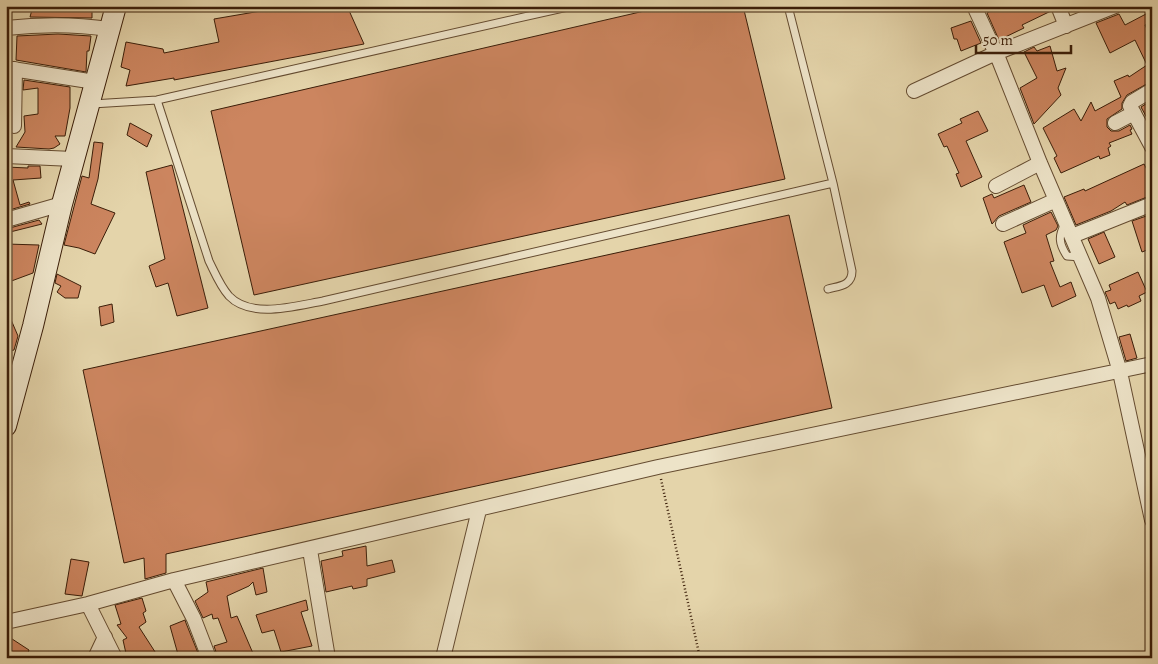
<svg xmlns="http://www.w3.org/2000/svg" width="1158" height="664" viewBox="0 0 1158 664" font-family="Alegreya,serif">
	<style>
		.building { fill: #cc855f; stroke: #3b1e09 }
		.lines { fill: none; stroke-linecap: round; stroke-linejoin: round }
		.lane-casing { stroke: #654c31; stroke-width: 9 }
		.street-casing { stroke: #654c31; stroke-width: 16 }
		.secondary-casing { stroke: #3b1e09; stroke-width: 22 }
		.path { stroke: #3b1e09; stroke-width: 2.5; stroke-dasharray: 1 2.5; stroke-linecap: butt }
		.lane { stroke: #ede3c8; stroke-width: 7 }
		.street { stroke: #ede3c8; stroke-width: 14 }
		.secondary { stroke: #ede3c8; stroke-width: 20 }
	</style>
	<rect width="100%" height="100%" fill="#e4d4aa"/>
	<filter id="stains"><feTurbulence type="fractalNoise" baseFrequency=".004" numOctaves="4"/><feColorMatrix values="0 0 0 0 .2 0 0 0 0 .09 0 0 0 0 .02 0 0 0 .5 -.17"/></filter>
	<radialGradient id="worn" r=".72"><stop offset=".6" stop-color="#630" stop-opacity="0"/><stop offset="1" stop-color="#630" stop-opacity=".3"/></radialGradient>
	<path class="building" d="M33,6H92V18L30,17Z
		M290,6H347L364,44L174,80V78L126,86L130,70L121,67L126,42L163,49L164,53L219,42L214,19Z
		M666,6H743L785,179L254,295L211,111Z
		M1000,6H1049L1051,11L1022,25L1024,28L999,40L987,13Z
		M1119,14L1125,25L1146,14L1151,23L1145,25L1152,39V81L1127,95L1122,103V109L1107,119V127L1111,131H1119L1130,125L1132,129L1130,130L1132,134L1109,143L1111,146L1108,148L1110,155L1100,159L1099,156L1061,173L1054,158L1057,156L1043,128L1074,109L1081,121L1091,102L1095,111L1121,97L1114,81L1128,75L1129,77L1147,65L1135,40L1110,53L1096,23Z
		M971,21L981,43L961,51L957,39H954L951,28Z
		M58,34L91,36L89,51H87L86,72L16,60L17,36Z
		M1050,46L1057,71L1066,68L1058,88L1061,95L1034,124L1020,88L1037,78L1024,52L1034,47L1037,51Z
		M24,80L70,87V108L65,136H55L60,144L54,148L49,149L16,147L25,132L24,116L38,114V88L23,90Z
		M1152,100V118L1148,120L1141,107Z
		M978,111L988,131L966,141L982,177L961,187L956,174L959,173L947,146L944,147L938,134L962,123L960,119Z
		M130,123L152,135L147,147L127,135Z
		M94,142L103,143L98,179L91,204L115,213L95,254L79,248L64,245L82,176L89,178Z
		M1144,164L1152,179V195L1127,205L1125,202L1111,211L1076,225L1064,197L1084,189L1085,191Z
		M172,165L208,308L177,316L168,283L156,287L149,266L165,259L146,172Z
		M28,166H40L41,178L13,180L20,205L29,202L30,204L6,211V167L28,168Z
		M1024,185L1031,202L999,216L992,224L983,198L992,194L994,198Z
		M1051,212L1058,226L1056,230L1046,235L1054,261L1050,262L1060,287L1071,282L1076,296L1052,307L1044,285L1022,293L1004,242L1026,233L1023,225Z
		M1152,214V248L1142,252L1132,221Z
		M789,215L832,408L166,554V573L145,579L144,558L124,563L83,370Z
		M39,220L42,224L6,233V229Z
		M1104,232L1115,257L1099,264L1088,239Z
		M6,244L39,245L33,273L6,283Z
		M1138,272L1147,292L1139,296L1141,301L1128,307L1127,305L1118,309L1115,302L1110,304L1105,292L1111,290L1109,285Z
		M57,274L81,286L78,298H65L57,292L61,286L55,283Z
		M112,304L114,322L101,326L99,307Z
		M6,308L18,336L14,350L6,352Z
		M1130,334L1137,358L1126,361L1119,337Z
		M366,546L367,566L392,560L395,572L367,579V586L353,589L352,586L326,592L321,561L343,556L342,551Z
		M71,559L89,562L82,596L65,594Z
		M263,568L267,592L256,595L253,582L249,586L227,596L231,618L237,616L255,658H218L214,646L227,642L218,618L213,619L212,614L203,618L195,601L208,592L206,582Z
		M142,598L146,611L143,613L146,622L139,627L159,658H127L123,640L127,638L117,625L121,624L115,605Z
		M306,600L308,610L301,612L312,646L281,652L274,630L262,633L256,615Z
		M185,620L186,623L200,658H179L170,626Z
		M6,635L29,650L26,658H6Z"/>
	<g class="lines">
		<defs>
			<path id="lane" d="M788,6L833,183L852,271C852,286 839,286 828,289
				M157,100L209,261C215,273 220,286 229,296C251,319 295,306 323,301L833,183
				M92,104L157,100L572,6
				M1065,224C1058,236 1059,244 1067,256L1081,257"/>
			<path id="street" d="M974,6L999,60L1040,163L1098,298L1120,372L1152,520
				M1058,6L1066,26
				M6,28C41,24 75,24 109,29
				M6,68L95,82
				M1152,90L1132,102L1130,106L1152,147
				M914,91L996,53L1115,6
				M1115,123L1134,113
				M14,126L15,69
				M6,156L73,159
				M996,186L1040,163
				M6,220L62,204
				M1003,224L1056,200
				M1072,236L1152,204
				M310,550L328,658
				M174,580L194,619L209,658
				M88,604L115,658
				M6,622L88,604L174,580L658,467L1152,364
				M95,658L105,637
				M443,658L479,510"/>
			<path id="secondary" d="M6,426L33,326L62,204L116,6"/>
		</defs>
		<use href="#lane" class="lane-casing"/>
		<use href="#street" class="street-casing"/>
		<use href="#secondary" class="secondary-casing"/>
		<path class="path" d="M661,479L700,658"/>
		<use href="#lane" class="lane"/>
		<use href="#street" class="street"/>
		<use href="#secondary" class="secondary"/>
	</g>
	<rect width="1158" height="664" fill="none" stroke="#e4d4aa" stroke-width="25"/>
	<rect x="8" y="8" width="1143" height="649" fill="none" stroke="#3b1e09" stroke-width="2.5"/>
	<rect x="12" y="12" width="1133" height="639" fill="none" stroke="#3b1e09"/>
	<path d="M976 45v8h95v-8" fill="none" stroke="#3b1e09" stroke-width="2.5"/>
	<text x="983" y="45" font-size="15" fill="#3b1e09" stroke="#ede3c8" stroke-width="4" paint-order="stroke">50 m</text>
	<rect width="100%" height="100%" filter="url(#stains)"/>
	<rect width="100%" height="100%" fill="url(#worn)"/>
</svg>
